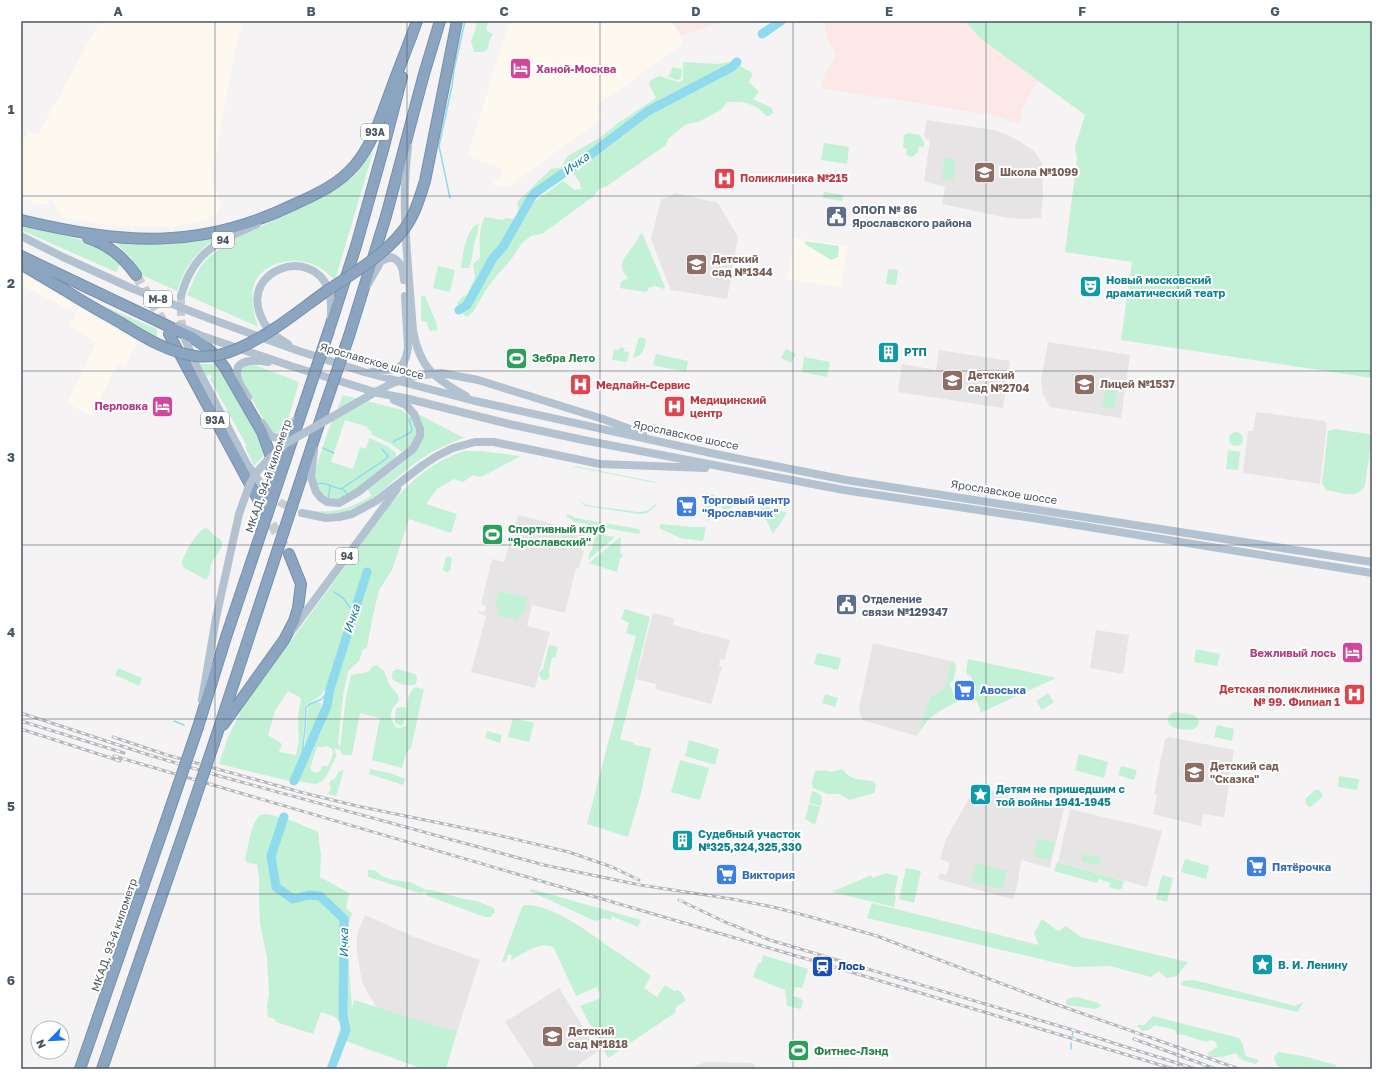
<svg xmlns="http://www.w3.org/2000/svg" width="1393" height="1090" viewBox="0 0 1393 1090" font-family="'Golos Text',sans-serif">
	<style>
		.commercial { fill: #fdf9ef }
		.education { fill: #e6e4e5 }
		.medical { fill: #fce8e6 }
		.green { fill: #c3f1d5; fill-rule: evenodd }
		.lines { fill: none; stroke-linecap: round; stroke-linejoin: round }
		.stream { stroke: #90daee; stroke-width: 1.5 }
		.river { stroke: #90daee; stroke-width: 9 }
		.primary-tunnel { stroke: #caccce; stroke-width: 8; stroke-dasharray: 8 4; stroke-linecap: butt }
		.highway-tunnel { stroke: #caccce; stroke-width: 10; stroke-dasharray: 10 5; stroke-linecap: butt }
		.highway-casing { stroke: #7690ad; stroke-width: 12 }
		.primary { stroke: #b3c2d1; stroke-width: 8 }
		.highway { stroke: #8ba5c1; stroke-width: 10 }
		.rail-casing { stroke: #b5b8bd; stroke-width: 3 }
		.rail { stroke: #fff; stroke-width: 1.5; stroke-dasharray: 4.5; stroke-linecap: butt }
		.highway-bridge-casing { stroke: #7690ad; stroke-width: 12; stroke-linecap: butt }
		.primary-bridge { stroke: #b3c2d1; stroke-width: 8 }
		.highway-bridge { stroke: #8ba5c1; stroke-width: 10 }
		.grid { fill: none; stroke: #4a5661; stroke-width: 1; stroke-opacity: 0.55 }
		.labels { text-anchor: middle; stroke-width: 4; stroke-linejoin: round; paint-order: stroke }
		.shield { fill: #fff; stroke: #808990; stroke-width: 1 }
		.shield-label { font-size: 10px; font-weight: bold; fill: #4a5661 }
		.hotel-label { font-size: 11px; font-weight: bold; fill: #b23c85; stroke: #fff; text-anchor: end }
		.education-label { font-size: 11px; font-weight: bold; fill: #785e54; stroke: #fff; text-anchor: start }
		.health-label { font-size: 11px; font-weight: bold; fill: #be3a42; stroke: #fff; text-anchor: start }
		.service-label { font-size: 11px; font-weight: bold; fill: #4e5e75; stroke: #fff; text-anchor: start }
		.culture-label { font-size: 11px; font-weight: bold; fill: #0d838f; stroke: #fff; text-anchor: start }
		.leisure-label { font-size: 11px; font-weight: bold; fill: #27864d; stroke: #fff; text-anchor: start }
		.street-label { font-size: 11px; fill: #4a5661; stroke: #fff }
		.shop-label { font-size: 11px; font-weight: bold; fill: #366cbe; stroke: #fff; text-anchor: start }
		.transit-label { font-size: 11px; font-weight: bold; fill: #164399; stroke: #fff; text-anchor: start }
		.water-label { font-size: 12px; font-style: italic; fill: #0c7c9b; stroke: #fff }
		.neatline { fill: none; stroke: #4a5661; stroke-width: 1.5 }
		.grid-label { font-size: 13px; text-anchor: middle; font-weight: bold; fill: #4a5661 }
	</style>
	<rect width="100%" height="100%" fill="#f5f3f3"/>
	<path class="commercial" d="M100,21H244L235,50L211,181L216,188L221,206L218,213L204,220L174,227L114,226L62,217L50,197L47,204H37L21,197V144L28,131L38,135Z
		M510,21H671L681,36L683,44L596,106L604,117L511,185L495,187L493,183L503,173L498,167L467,156Z
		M794,238L847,246L841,287L788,279Z
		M21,273L74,304L70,310L23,286L21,289Z
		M79,307L137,342L125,367L117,363L92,416L67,403L96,342L70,327Z"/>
	<path class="education" d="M927,120L994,130L1007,135L1021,142L1035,152L1042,163L1043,196L1041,218L1022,219L1003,217L942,204L945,187L924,181L930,140L926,139L924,136Z
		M676,193L718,203L738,237L727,299L671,290L651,239L661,200Z
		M1048,342L1130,355L1121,418L1050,407L1043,394L1041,380Z
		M939,350L1010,361L1003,408L898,392L902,364L936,370Z
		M1256,412L1324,421L1327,424L1320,484L1243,473L1248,431H1253Z
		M518,515L585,532L581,550L584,551L579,568H576L565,613L532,605L527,626L550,632L535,688L471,672L486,616L478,613V611L484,612L486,606L481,604L492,559L504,562Z
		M653,613L674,618L673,625L730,640L724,660L720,659L719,666L722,667L711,704L655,689L656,684L636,679Z
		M1096,630L1129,635L1123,674L1090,668Z
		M873,643L951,661L945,688L930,697L917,736L862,720L859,708Z
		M1169,737L1234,750L1224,817L1203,814L1201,826L1153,814L1157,795L1154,794L1165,739Z
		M980,790L991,791L1064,808L1050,868L1021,860L1018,882L1014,897L1012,899L938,879L940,873L946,875L950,863L940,859L946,839L968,800L971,794Z
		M1070,809L1162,831L1147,887L1058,862Z
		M365,915L412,936L480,960L457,1032L376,1007L362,982L357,952V935Z
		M559,988L598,1051L572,1069H536L505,1022Z
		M706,1062L753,1063L758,1069H688Z"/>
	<path class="medical" d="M671,21H723L681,36Z
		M825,21H965L981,39L1038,81L1021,110L1020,124L988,114L821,88L826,71L830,68L836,54L826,37Z"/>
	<path class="green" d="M477,21H488L486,30L493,34L489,41L488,49L483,52H474L471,41L475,31Z
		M965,21H1372V378L1121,340L1132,262L1065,252L1077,159L1075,147L1085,115L981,39Z
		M683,62L718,64L730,62L733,64L647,110L535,192L529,197L500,247L491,258L466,302L460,307L457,303L463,296L467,295L475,277L473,264L480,258C480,245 478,229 485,217L502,220L507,218L514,219L519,210L517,203L519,200L551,169L560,168L568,156L601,137L618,123L656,98L649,84L651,80L659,76L679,82L683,80Z
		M738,65L751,72L752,75L749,82L759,92L753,99L772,108L773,113L769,116H766C756,103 742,101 727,102L721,110L698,122L691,123L685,125L668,139L666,145L607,186L599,189L594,196L542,234L531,236L522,243L512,258L489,285L473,312L467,317L464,315L462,312L467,307L495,260L505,248L534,202L563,181L575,190L581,189L580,183L572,171L649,113L734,68Z
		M673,67L682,69L681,78L678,80L668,77Z
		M908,133L920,135L924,142V147L919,146L918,152L912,157L906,155L907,149L903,148L904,135Z
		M824,143L849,147L847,164L821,160Z
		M373,152L335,280C328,274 321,267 312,264C292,257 262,262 254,285C250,296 254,316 258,327L187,295L195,277L201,266L210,256L225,245L247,233L307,205L332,190L355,175Z
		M944,158L956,159L953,181L942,179Z
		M824,192L843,195L842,201L823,198Z
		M479,224C478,231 477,235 475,241C472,250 473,260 469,268H461C463,253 465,236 475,225Z
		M21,226C46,232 89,238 109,253C114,256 117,260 121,263L116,272L21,230Z
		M642,233L665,287L664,289L655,286L649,288L646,292L620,288L621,281L626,280L628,278C614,264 627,256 635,243C638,240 638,236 642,233Z
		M223,235C198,249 186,263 177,291L142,275L131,258L113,240Z
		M805,241L839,246L838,257L831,260L805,244Z
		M438,266L455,270L450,292L433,288Z
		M888,269L898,270L896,285L886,284Z
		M66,290L157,329V342Z
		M421,296H425L436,322L437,330L429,331L427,322L421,321Z
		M639,337L646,339C645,349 643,355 633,358Z
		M620,347L625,348L624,351L629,352L627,362L612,360L614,349L619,350Z
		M786,349L796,354L791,363L781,358Z
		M656,354L688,361L686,372L653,365Z
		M804,357L830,362L827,377L802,372Z
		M200,364H215C227,383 238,402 249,421C255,431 263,443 264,455L254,466L245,447L247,446L210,379L212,377L210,374L206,376Z
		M247,364H252L299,382L285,430L278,433L270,431L242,381C240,373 241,370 247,364Z
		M1105,389L1117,390L1114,409L1102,407Z
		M343,395L402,410L413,418L418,429L417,436L411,447L402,452L391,444L371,434L372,431L367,429L368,427L345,420L331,462L353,469L360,447L366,449L369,438L387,446L396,453V460L349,496L333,501L322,496L315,484V471L327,434Z
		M418,414L464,438C446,444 430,452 415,463C388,483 366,513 329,514C326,514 321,515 317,514C312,513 307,510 303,509C330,515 347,510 371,496L368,489C381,479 422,453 423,435C424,429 419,420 418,414Z
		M1335,429L1369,434L1372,437L1365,485C1359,501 1338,492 1326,490L1322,483L1328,431Z
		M1229 439a7 7 0 1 1 14 0a7 7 0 1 1-14 0Z
		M1228,450L1240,452L1238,470L1226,469Z
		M464,451H481L521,456L481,477L473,475L463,482L454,479L437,489L426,504L457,514L451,533L409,519L392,570L379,590L372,620L367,648L363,649L359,661L348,671L343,696L338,742L340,748L346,697L351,675L368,672L373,666L377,665L384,671L389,684L398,695L399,701C389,710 388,718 397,728H401L406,726C409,712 403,698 415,687L424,689L411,748L406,753L402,768L372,760L380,718L360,713L352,755H343L340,750L335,748L336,757L326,777L321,782L315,784L297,781L313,743L315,742L331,707L333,694L330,689L323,691L321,695L305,706L301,764L294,781H290L219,764L228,737L243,707L389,506C412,480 431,462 464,451ZM288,691L301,698L298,718L299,741L296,755L279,752L282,744L268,735L275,711ZM326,746L329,747L334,751L328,766H322L320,771L317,773L313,772L310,768L317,747H325Z
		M575,466L656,482L655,483L575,467L571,470Z
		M706,493L715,495L716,497L713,514L709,516L707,521L706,520V515L702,514Z
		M721,498L728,500L729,503L732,501L741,503L728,509H723L721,505Z
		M579,499L586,505L638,512C646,512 650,510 655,504L656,505C651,511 647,514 638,514L585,506Z
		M759,505L770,507V509L786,512L787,513L773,534Z
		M567,514L576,518L639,529L641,533L638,534L575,522L566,516Z
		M661,524L692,527H706L703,541L680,538L659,528Z
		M205,528C211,530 210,532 215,536C216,537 219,538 220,539C227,546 214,556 212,562C209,568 211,575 206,580L183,567L182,562C185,553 196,532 205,528Z
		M593,533L615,537L588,560L590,551H592L595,536H593Z
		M563,535L580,539L577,549L561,545Z
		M619,538H621L620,553L623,554L622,558H620L617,572L589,563Z
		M448,556L451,557L452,559L450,571L447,572L444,571L443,569L446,557Z
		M499,591L528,598L524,614H520L518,620L497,615L499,608L495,607Z
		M625,609L650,617C640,658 631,699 620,739L634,743V745L651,748L640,797L628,837L587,824L636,636L626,633L629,623L621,619Z
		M549,645L558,647L555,658L552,657L549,671L550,676C548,680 545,681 541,679L539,673L543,669Z
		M1196,649L1220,654L1217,666L1194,662Z
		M817,653L841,658L838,670L814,664Z
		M968,659L1056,678L980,713V708L974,697L976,695L974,689L976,688L970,675L968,676L966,672Z
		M951,661L955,662L956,667L953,681L949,683L957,702C939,711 928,716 917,736L930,697L945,688Z
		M118,668L142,678L139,686L115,675Z
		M398,669L415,674L417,678L416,684C409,687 398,684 392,679V676L393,671Z
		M1048,693L1054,702L1042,710L1036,701Z
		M825,694L838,698L835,707L822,703Z
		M1259,695L1275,697L1274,706L1258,704Z
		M315,701L321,703C324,717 310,741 305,754H304L308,707L309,704Z
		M405,707L407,716L402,726L395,723L396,708Z
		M1175,712L1194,715L1199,721L1198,726L1192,730C1185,730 1167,730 1168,719C1169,715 1172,713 1175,712Z
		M513,718L534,723L529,742L508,737Z
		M1217,725L1234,729L1232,741L1214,737Z
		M487,731L502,735L500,743L485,738Z
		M689,740L719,749L715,765L685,756Z
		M1079,754L1108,762L1104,778L1075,770Z
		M680,760L709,768L700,800L671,792Z
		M1121,766L1137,770L1134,780L1118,775Z
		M370,769L390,773L405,779L403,785L369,774Z
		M842,769C845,773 849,776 853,778C861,782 882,776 874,793L849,800L840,794H827L813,788C810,782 814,777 815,771L825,770L830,772Z
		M344,770L336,796L327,794L331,789L329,782L335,778L339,771Z
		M1339,776L1359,779L1357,790L1338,787Z
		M1315,790H1320L1323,796L1312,806L1309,807L1306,804L1305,799Z
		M812,791C822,794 823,796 821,806L809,803Z
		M809,804L820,807L815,825L805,819Z
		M267,814L288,819L318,832L321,856L320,877L349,893L346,908L352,913L349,924L350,944L349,967L352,1008L354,1000L457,1032L446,1069H423L343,1040L332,1069H328L341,1024L335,1017L321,1012L313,1034L276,1022L275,1019L268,1017L267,1006L269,994L267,957L260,924L259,901V878L257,864L247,863L245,858C250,844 249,826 260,815Z
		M1038,838L1055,842L1050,860L1033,856Z
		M1083,854L1100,858L1099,865L1082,862Z
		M1185,859L1209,866L1206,879L1181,872Z
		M1057,862L1124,881L1122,888L1119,890L1109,887L1110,883L1099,879L1097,883L1054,871Z
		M976,863L1007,871L1002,889L971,882Z
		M906,868L921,871L914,903L899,899Z
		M368,870H374L384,877L393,880L410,882L426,890H432L464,899L477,901L494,908L495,911L491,917H485L428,896L425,892L419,893L368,877Z
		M886,873L898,876L894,895L896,896L894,907L832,892L871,875L872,878Z
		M1162,875L1173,878L1167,902L1156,899Z
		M531,889L641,920L638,927L612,916L611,920L604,918L595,921L530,891Z
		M872,903L1039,945L1034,933L1042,919L1058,931L1066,926L1081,937L1188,962L1177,976L1166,978L1159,971L1151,977L1110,966L1074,967L867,918Z
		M524,905C551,903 590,933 611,948C625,957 638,966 651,976L644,988L657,997L665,985L675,991L678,990L681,992L686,1000L675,1008L676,1012L608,1058L580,1006L601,998L597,987L576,996L554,948C542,939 523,954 511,960L512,955L508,954L507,959L504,962L502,961L522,907Z
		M763,955L808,969L802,988L795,987L793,996L800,998L803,1001L801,1009L787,1006L785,990L753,977L758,963H761Z
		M1194,980L1295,1006L1303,1002L1298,1012L1181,985L1183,981Z
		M1078,997L1098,1003L1101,1006L1095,1009L1067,1005L1066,1001L1069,998Z
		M1153,1016L1239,1038C1245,1046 1242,1048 1246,1056L1259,1060L1256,1064L1242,1060L1235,1053L1222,1057H1209L1208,1053L1217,1047L1216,1042L1210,1040L1207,1042L1180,1034L1177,1035L1175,1030L1155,1025L1149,1030L1142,1031L1137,1025H1144Z
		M1278,1052L1303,1056L1336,1065L1337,1069H1288L1277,1066L1274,1058Z"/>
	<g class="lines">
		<path class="stream" d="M450,198L439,146L452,86L454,70L465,21
			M393,442L411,432L412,429L409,420L411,419
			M323,448L334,453
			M317,484L322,483L341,489L386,459L388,456L382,449
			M343,489L348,495
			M328,499L330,487
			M334,592C337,594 341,596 343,598C348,604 348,608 356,610
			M174,721L184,725
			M301,764L305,728L306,707L310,704L322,699L330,689
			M1072,1039L1073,1030
			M1071,1049V1043"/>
		<path class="river" d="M762,34L781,21
			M459,310L467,305L493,258L503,247L531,198L535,193L594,152L648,111L732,67L737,62
			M294,781L327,706L330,689L367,572
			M284,817L271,856L276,887L293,899L309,895L320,896L344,919L343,1016L346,1030L331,1069"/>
		<path class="primary-tunnel" d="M181,296V318L183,332
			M270,494L281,503L302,513"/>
		<path class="highway-tunnel" d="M136,275L166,327
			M264,511L289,554"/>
		<defs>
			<path id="highway" d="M21,220C123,244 198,251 295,204C317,194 339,184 355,165C372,145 380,119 389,95C398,70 408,46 417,21
				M88,238C109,245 123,257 136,275
				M21,256L191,337L206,347L216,356L225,368L262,432L270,454L272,465L269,509
				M21,264L63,289
				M329,330L356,246L383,150L402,77
				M169,334L261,505
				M349,336L386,216L424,74L440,21
				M223,725L284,640L294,621L298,608L301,584L289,554
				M198,727L226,637L306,399
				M217,734L325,406
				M80,1069L170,809
				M102,1069L190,814"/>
		</defs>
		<use href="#highway" class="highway-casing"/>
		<path class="primary" d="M408,147C400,207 409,270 413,331C420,368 434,378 466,396
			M21,236L63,257L131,288L208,318L299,351L364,372L475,401L720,455L846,480L1372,562
			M368,284L381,261L391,257C402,261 403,270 404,280
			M181,296C193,251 218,242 257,224
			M178,326L202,336L291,366L378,393L409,399L509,424L588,441L844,490L1039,519L1372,573
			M185,339L196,365L247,464L264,488
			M288,344C282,340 274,336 269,330C265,325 262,320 260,314C243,270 310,246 328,288C332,297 331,308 331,318
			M371,372L396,369L403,364L406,357L408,348L405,296
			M248,397C244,391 237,382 237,374C236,358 257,360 268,362
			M603,419L643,434
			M262,423L270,435L276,438L286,435L295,421
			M314,450L311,477L316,492L321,498L327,502L339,503L358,492L413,449L420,436V429L414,414L406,405L394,400
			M302,513L326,518L339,517L352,514L376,501L423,465L437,456L453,448L475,442H494L600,464L705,468
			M293,629L397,489
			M202,700L216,618"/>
		<use href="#highway" class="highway"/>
		<defs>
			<path id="rail" d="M21,713L149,755L223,777L544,865L640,885L732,899L773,907L811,917L877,936L1047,1001L1239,1069
				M21,721L124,753
				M21,729L120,761
				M113,737L167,755L304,793L357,806L493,834L569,852L612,867L639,880
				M114,756L824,964L1174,1069
				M679,900L725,922L770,940L1066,1028L1196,1069
				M1134,1039L1216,1069"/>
		</defs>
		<use href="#rail" class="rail-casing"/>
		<use href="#rail" class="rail"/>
		<defs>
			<path id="highway-bridge" d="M63,289C82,301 101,312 121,323C144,337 167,352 195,356C209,358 226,354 239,348C270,335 297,312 325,292C350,275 382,257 401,233C414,218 419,200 425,181L457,21
				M306,399L329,330
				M325,406L349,336
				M170,809L198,727
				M190,814L217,734"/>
		</defs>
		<use href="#highway-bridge" class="highway-bridge-casing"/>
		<path class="primary-bridge" d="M216,618L239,514L249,486L256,473L265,463L285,444L379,390L393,383L415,376L441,373L478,380L603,419"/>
		<use href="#highway-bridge" class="highway-bridge"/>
	</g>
	<path class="grid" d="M215,21V1069M407,21V1069M600,21V1069M793,21V1069M986,21V1069M1178,21V1069M21,196H1372M21,371H1372M21,545H1372M21,719H1372M21,894H1372"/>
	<defs>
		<symbol id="hotel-square" viewBox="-11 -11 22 22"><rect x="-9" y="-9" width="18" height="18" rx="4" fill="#d1479c" stroke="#fff"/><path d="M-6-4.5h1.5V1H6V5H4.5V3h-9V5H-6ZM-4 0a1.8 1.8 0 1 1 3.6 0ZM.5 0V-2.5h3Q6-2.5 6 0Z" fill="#fff"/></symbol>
		<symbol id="school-square" viewBox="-11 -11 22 22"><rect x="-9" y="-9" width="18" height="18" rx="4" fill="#8d6e63" stroke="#fff"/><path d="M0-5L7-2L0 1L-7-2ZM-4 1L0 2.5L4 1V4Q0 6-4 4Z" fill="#fff"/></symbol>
		<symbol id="hospital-square" viewBox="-11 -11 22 22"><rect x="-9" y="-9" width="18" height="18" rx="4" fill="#e0444e" stroke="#fff"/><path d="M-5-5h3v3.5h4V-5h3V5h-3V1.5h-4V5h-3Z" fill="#fff"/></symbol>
		<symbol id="civic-square" viewBox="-11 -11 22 22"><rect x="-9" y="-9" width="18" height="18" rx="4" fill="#5c6f8a" stroke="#fff"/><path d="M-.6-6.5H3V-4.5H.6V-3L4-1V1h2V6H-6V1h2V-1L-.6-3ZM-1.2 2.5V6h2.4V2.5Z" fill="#fff"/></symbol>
		<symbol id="theatre-square" viewBox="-11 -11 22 22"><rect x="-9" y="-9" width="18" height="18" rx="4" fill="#0f9aa8" stroke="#fff"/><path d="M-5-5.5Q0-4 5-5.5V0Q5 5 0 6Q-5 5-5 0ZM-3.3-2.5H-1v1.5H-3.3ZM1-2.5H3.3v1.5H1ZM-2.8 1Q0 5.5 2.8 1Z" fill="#fff"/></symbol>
		<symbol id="building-square" viewBox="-11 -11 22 22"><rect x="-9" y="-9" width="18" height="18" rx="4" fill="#0f9aa8" stroke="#fff"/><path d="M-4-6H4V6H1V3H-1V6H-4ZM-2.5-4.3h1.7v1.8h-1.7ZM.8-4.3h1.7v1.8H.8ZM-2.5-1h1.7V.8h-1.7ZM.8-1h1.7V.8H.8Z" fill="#fff"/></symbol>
		<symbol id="stadium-square" viewBox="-11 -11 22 22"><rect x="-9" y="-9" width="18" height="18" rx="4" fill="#2e9e5b" stroke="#fff"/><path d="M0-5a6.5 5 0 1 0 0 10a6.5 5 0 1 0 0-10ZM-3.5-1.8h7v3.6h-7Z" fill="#fff"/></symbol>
		<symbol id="supermarket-square" viewBox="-11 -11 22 22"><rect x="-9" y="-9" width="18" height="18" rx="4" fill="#3f7fe0" stroke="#fff"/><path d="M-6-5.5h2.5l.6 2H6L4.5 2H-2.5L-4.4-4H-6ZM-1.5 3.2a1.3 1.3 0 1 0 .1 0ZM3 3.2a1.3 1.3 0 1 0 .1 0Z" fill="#fff"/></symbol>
		<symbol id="sight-square" viewBox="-11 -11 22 22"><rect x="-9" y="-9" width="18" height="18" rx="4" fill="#0f9aa8" stroke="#fff"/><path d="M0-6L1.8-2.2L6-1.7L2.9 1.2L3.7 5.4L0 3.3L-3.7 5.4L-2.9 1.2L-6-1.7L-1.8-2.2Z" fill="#fff"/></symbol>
		<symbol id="station-square" viewBox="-11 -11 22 22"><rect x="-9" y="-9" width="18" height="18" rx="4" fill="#1a4fb4" stroke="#fff"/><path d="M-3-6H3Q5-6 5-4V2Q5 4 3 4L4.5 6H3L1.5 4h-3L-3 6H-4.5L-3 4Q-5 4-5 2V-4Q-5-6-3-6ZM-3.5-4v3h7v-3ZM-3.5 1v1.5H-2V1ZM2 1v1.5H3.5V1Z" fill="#fff"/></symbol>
	</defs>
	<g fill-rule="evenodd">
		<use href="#hotel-square" x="508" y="56" width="25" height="25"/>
		<use href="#school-square" x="972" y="160" width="25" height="25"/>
		<use href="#hospital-square" x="712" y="166" width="25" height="25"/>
		<use href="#civic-square" x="824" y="204" width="25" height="25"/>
		<use href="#school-square" x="684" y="252" width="25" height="25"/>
		<use href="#theatre-square" x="1078" y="274" width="25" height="25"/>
		<use href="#building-square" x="876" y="340" width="25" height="25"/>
		<use href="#stadium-square" x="504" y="346" width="25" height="25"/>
		<use href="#school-square" x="940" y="368" width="25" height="25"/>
		<use href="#school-square" x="1072" y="372" width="25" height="25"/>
		<use href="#hospital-square" x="568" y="372" width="25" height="25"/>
		<use href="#hotel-square" x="150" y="394" width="25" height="25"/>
		<use href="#hospital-square" x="662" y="394" width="25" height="25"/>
		<use href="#supermarket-square" x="674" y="494" width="25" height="25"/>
		<use href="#stadium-square" x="480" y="522" width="25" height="25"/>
		<use href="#civic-square" x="834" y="592" width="25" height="25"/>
		<use href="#hotel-square" x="1340" y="640" width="25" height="25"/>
		<use href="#supermarket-square" x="952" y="678" width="25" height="25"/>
		<use href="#hospital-square" x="1342" y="682" width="25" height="25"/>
		<use href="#school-square" x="1182" y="760" width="25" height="25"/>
		<use href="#sight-square" x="968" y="782" width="25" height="25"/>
		<use href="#building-square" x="670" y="828" width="25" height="25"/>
		<use href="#supermarket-square" x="1244" y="854" width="25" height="25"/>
		<use href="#supermarket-square" x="714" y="862" width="25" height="25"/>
		<use href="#sight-square" x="1250" y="952" width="25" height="25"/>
		<use href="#station-square" x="810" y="954" width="25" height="25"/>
		<use href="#school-square" x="540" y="1024" width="25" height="25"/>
		<use href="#stadium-square" x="786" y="1038" width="25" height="25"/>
	</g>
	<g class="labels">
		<g class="shield">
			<rect x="361" y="124" width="28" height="16" rx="3"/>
			<rect x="212" y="232" width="22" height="16" rx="3"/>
			<rect x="144" y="291" width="28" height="16" rx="3"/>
			<rect x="201" y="412" width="28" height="16" rx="3"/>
			<rect x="336" y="548" width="22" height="16" rx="3"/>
		</g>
		<g class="shield-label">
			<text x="375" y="136">93A</text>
			<text x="223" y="244">94</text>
			<text x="158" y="303">М-8</text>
			<text x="215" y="424">93A</text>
			<text x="347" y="560">94</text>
		</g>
		<g class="hotel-label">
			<text x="536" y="73" text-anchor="start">Ханой-Москва</text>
			<text x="148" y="410">Перловка</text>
			<text x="1336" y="657">Вежливый лось</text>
		</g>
		<g class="education-label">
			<text x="1000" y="176">Школа №1099</text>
			<text x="712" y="263">Детский<tspan x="712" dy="13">сад №1344</tspan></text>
			<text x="968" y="379">Детский<tspan x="968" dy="13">сад №2704</tspan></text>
			<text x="1100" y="388">Лицей №1537</text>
			<text x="1210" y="770">Детский сад<tspan x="1210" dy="13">"Сказка"</tspan></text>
			<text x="568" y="1035">Детский<tspan x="568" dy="13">сад №1818</tspan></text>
		</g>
		<g class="health-label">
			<text x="740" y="182">Поликлиника №215</text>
			<text x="596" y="389">Медлайн-Сервис</text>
			<text x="690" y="404">Медицинский<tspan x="690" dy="13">центр</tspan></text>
			<text x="1340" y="693" text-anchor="end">Детская поликлиника<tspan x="1340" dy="13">№ 99. Филиал 1</tspan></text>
		</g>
		<g class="service-label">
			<text x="852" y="214">ОПОП № 86<tspan x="852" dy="13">Ярославского района</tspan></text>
			<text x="862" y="603">Отделение<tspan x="862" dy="13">связи №129347</tspan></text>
		</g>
		<g class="culture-label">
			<text x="1106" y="284">Новый московский<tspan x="1106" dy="13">драматический театр</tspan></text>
			<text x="904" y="356">РТП</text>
			<text x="996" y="793">Детям не пришедшим с<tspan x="996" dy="13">той войны 1941-1945</tspan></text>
			<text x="698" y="838">Судебный участок<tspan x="698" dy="13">№325,324,325,330</tspan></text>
			<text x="1278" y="969">В. И. Ленину</text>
		</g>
		<g class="leisure-label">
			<text x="532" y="362">Зебра Лето</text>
			<text x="508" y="533">Спортивный клуб<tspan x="508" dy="13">"Ярославский"</tspan></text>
			<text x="814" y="1055">Фитнес-Лэнд</text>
		</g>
		<g class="street-label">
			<text transform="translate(372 361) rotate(16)" y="4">Ярославское шоссе</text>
			<text transform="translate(686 435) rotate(12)" y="4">Ярославское шоссе</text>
			<text transform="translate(268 476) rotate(-71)" y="4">МКАД, 94-й километр</text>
			<text transform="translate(1004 492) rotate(9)" y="4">Ярославское шоссе</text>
			<text transform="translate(114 935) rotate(-71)" y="4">МКАД, 93-й километр</text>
		</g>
		<g class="shop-label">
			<text x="702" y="504">Торговый центр<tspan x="702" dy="13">"Ярославчик"</tspan></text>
			<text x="980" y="694">Авоська</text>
			<text x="1272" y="871">Пятёрочка</text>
			<text x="742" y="879">Виктория</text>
		</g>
		<g class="transit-label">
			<text x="838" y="970">Лось</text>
		</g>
		<g class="water-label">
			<text transform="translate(576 164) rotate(-36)" y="4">Ичка</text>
			<text transform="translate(352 619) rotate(-72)" y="4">Ичка</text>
			<text transform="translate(344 943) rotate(-90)" y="4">Ичка</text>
		</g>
	</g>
	<rect width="1393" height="1090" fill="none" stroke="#ffffff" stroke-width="44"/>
	<g transform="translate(50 1040) rotate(246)"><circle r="19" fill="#ffffff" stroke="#b7bbc0"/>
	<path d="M0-3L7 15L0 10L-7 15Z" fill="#1a73e8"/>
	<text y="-6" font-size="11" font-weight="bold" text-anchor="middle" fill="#4a5661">N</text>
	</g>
	<rect x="22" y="22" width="1349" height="1046" class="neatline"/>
	<g class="grid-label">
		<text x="118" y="16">A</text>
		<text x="311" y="16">B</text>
		<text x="504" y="16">C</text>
		<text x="696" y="16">D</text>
		<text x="889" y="16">E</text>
		<text x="1082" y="16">F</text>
		<text x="1275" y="16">G</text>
		<text x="11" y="114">1</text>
		<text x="11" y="288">2</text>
		<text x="11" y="462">3</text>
		<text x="11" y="637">4</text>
		<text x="11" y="811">5</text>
		<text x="11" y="985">6</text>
	</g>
</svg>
